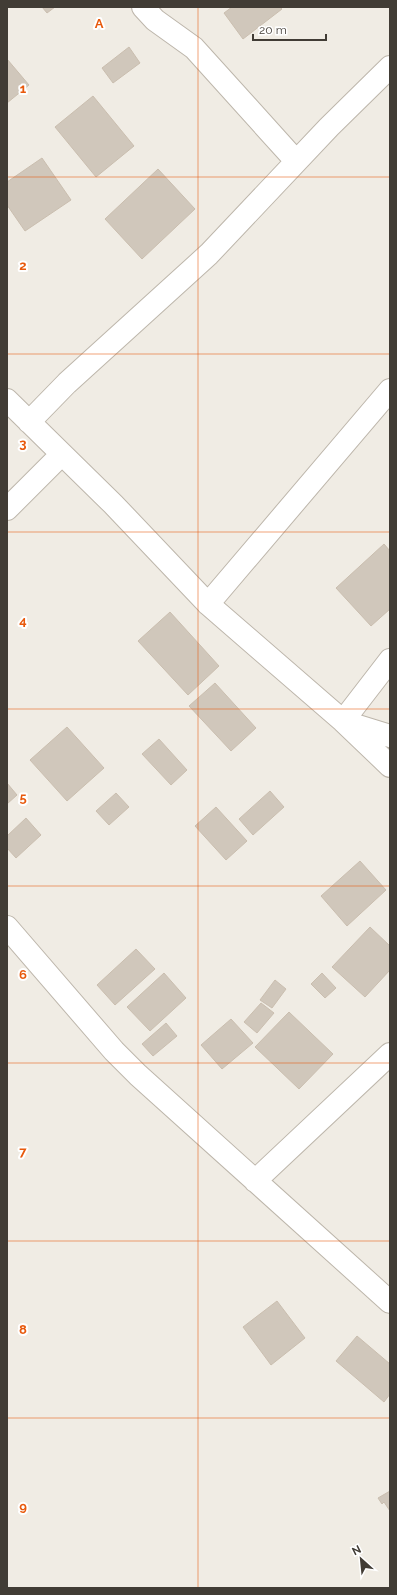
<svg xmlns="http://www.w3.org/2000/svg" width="397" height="1595" viewBox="0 0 397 1595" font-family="Raleway,sans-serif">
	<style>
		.building { fill: #d0c7bb; stroke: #cabeaf }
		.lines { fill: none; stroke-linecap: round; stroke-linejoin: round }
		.minor-casing { stroke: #bdb6ab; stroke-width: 24 }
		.minor { stroke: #fff; stroke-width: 22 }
		.grid { fill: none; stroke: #e8590c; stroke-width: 1; stroke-opacity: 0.55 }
		.grid-label { font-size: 13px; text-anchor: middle; font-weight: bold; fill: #e8590c; stroke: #fff; stroke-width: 4; stroke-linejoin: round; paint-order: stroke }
	</style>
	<rect width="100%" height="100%" fill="#f0ece4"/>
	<path class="building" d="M42,7H55L47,13Z
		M232,7H280L282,9L243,39L224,13Z
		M129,47L140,63L113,83L102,68Z
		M7,59L29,85L7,103Z
		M93,96L134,146L96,177L55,127Z
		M42,158L71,200L25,231L7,205V182Z
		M158,169L195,209L142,259L105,219Z
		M384,544L390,551V609L371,626L336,588Z
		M170,612L219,666L188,695L138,641Z
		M215,683L256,728L231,751L189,706Z
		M67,727L104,768L67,801L30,760Z
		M159,739L187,770L171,785L142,754Z
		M7,783L17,795L7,804Z
		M270,791L284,807L253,835L239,819Z
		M116,793L129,807L109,825L96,811Z
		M216,807L247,841L226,860L195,826Z
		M26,818L41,835L16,858L7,848V836Z
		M360,861L386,890L347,926L321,896Z
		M370,927L390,946V970L365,997L332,967Z
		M136,949L155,969L115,1005L97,985Z
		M164,973L186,998L150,1031L127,1007Z
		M322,973L336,988L325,998L311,984Z
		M275,980L286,989L272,1008L260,1000Z
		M261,1003L274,1013L257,1033L244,1022Z
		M289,1012L333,1054L299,1089L255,1047Z
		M231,1019L253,1043L222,1069L201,1045Z
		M166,1023L177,1036L153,1056L142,1044Z
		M277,1301L305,1338L271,1365L243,1327Z
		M357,1336L390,1364V1394L384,1402L336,1361Z
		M390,1491V1511L384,1502L382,1504L378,1498Z"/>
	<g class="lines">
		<defs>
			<path id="minor" d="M143,7L155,20L194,48L296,161
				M7,400L113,504L208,604L343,721L390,766
				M29,422L67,383L209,254L329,127L390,67
				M7,509L62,454
				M208,604L390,390
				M343,721L390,660
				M348,723L390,736
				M7,927L114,1051L138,1075L390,1302
				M255,1181L390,1054"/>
		</defs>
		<use href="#minor" class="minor-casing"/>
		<use href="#minor" class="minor"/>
	</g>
	<path class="grid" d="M198,7V1588M7,177H390M7,354H390M7,532H390M7,709H390M7,886H390M7,1063H390M7,1241H390M7,1418H390"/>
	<g class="grid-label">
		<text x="99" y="28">A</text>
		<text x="23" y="93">1</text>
		<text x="23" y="270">2</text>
		<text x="23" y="448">3</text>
		<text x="23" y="625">4</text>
		<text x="23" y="802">5</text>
		<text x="23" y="979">6</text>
		<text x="23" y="1156">7</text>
		<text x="23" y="1334">8</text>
		<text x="23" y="1511">9</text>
	</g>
	<rect width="397" height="1595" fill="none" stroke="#413c35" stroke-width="16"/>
	<g transform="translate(361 1559) rotate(333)" stroke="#ffffff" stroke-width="3" paint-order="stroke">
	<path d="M0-3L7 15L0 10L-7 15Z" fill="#413c35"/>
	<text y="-6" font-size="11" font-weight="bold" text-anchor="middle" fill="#413c35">N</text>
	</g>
	<path d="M253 34v6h73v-6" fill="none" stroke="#413c35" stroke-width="2"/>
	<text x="259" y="34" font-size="12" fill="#413c35" stroke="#ffffff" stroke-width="3" paint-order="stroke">20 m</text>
</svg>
